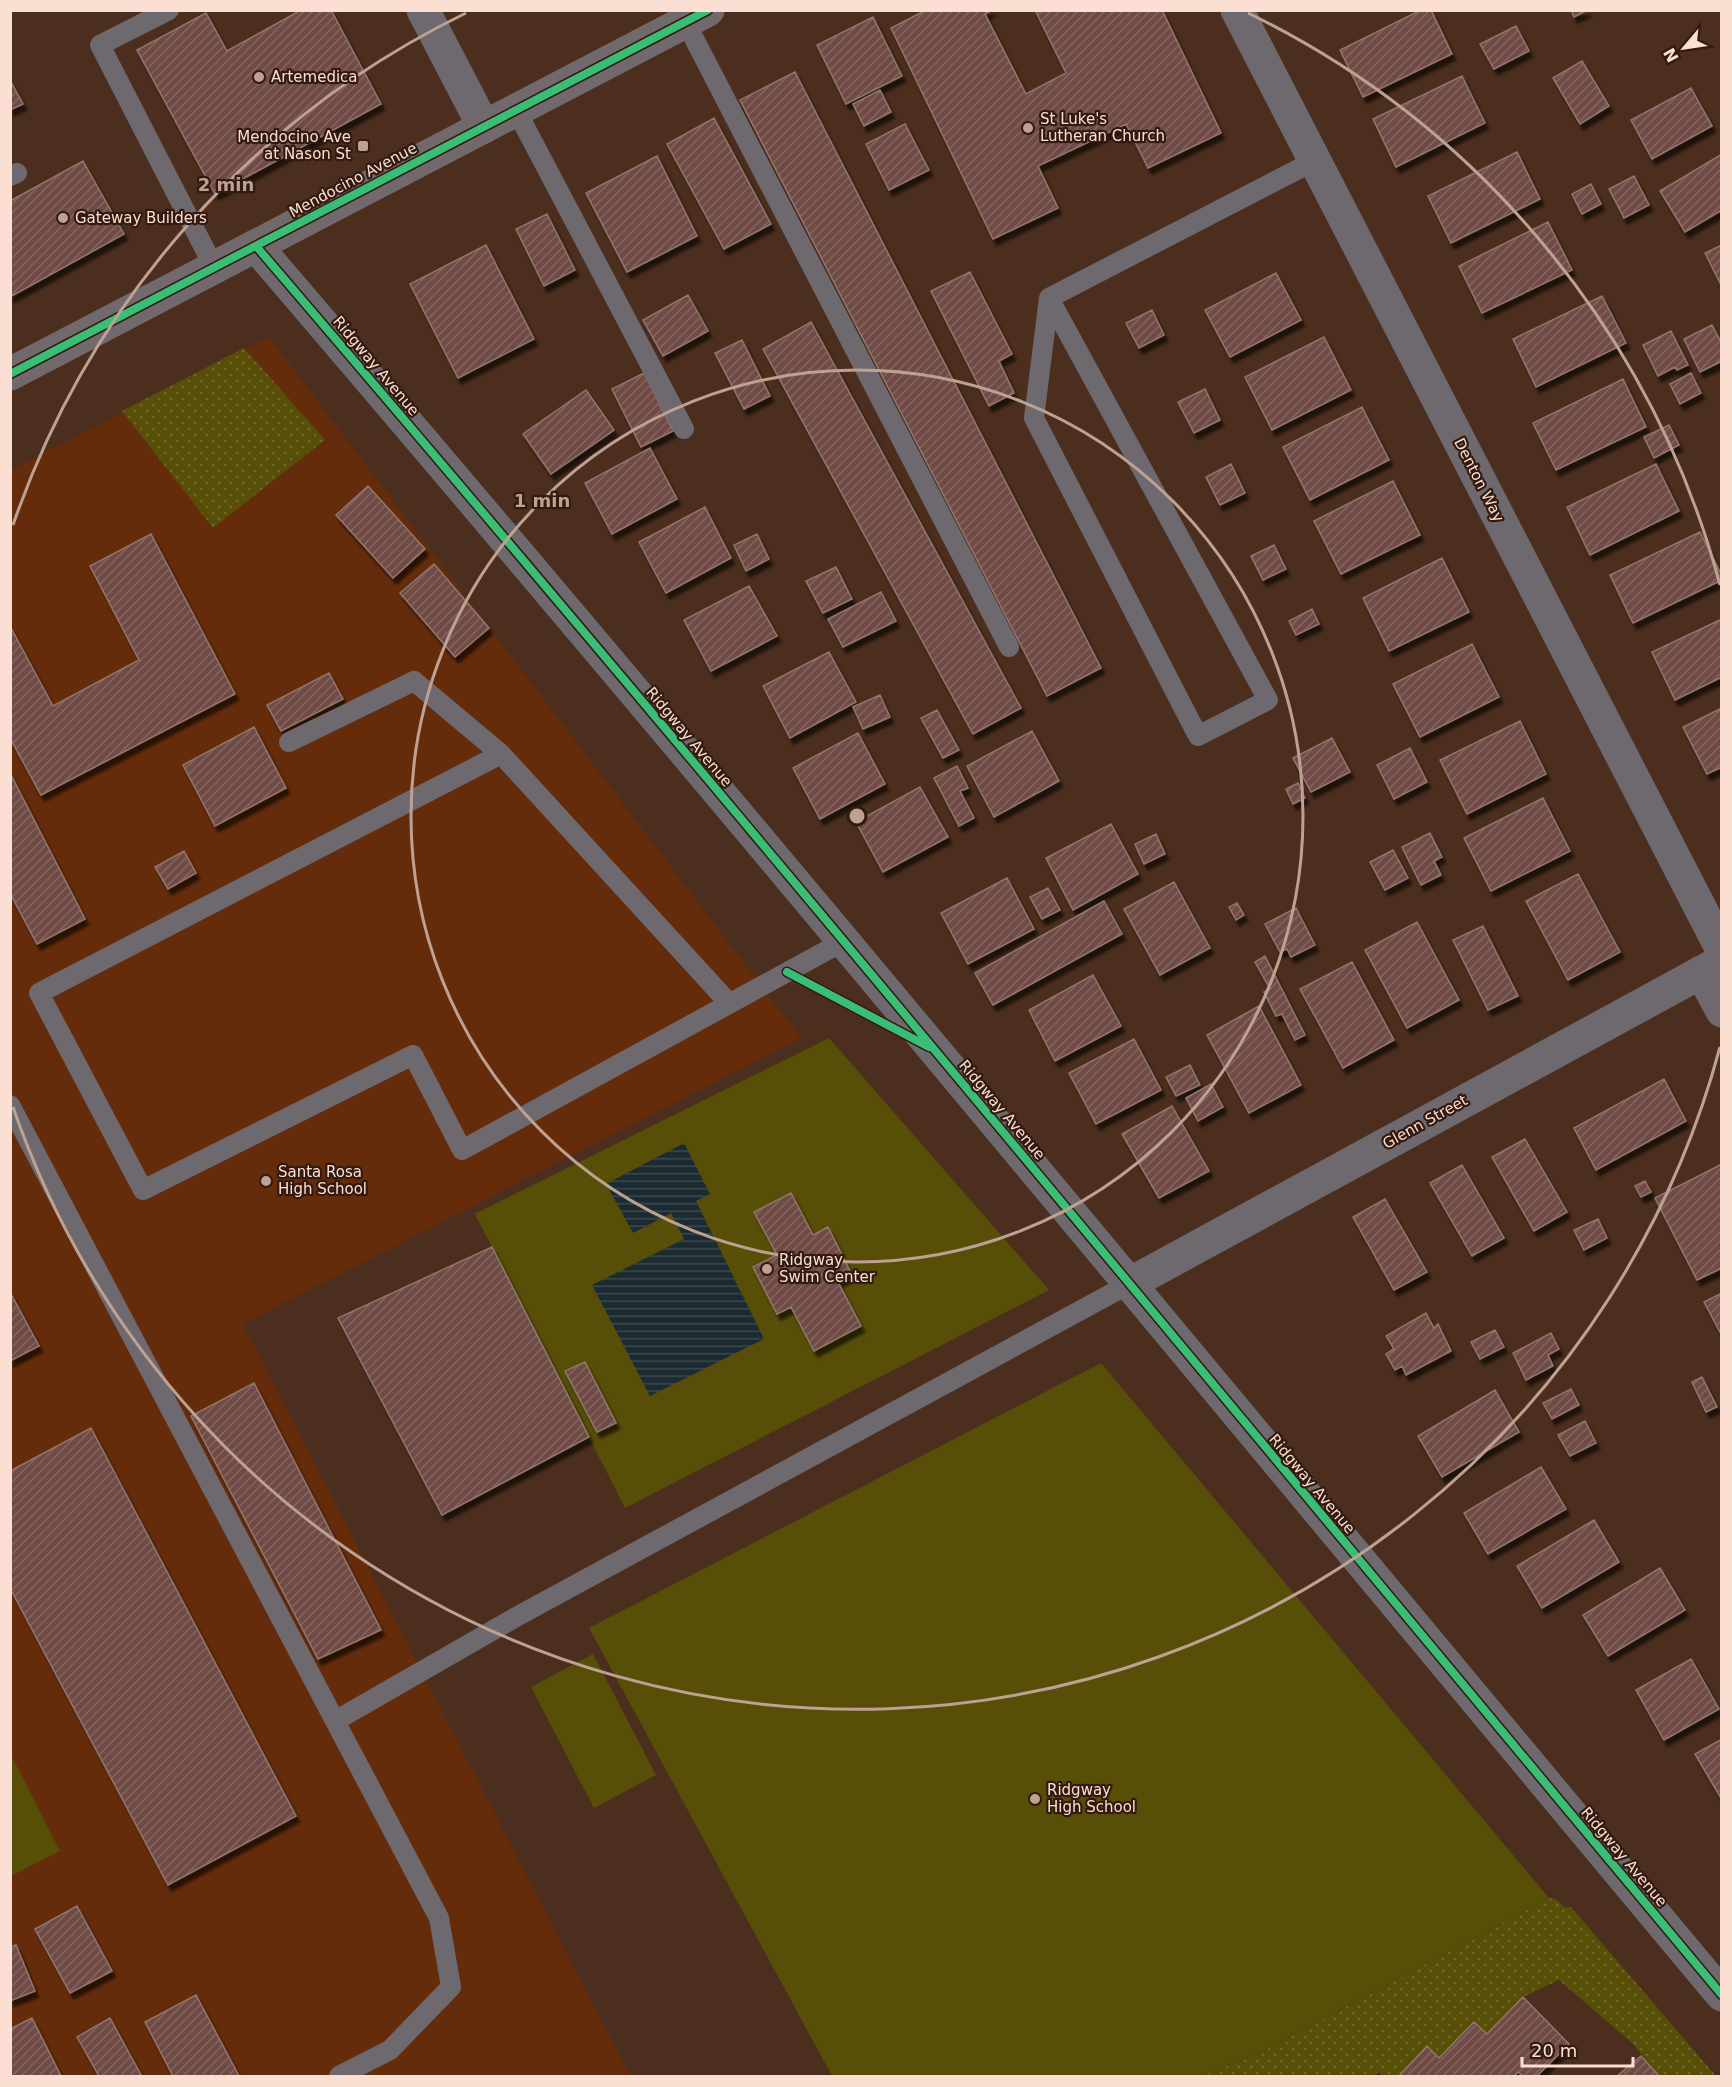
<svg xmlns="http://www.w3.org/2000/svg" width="1732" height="2087" viewBox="0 0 1732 2087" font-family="'DejaVu Sans',sans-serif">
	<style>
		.built { fill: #652c0b }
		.grass { fill: url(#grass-dots) }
		.pitch { fill: #574f08 }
		.water { fill: url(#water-rules) }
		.building { fill: url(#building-hatch); stroke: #91766d; stroke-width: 1.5; filter: url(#shadow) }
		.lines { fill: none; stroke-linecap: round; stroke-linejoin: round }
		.lane { stroke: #6d696f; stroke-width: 20 }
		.street { stroke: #6d696f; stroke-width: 33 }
		.secondary { stroke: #71696c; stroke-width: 33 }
		.cycleway-casing { stroke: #331a0f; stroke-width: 11 }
		.cycleway { stroke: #3abd76; stroke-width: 8 }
		.ring { fill: none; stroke: #bda193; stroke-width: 3 }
		.poi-dot { fill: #bda193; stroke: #331a0f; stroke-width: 2 }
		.labels { text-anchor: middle; stroke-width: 4.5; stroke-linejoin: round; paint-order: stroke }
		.poi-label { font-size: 15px; fill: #fbdfd3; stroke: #331a0f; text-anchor: start }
		.street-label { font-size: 15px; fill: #fbdfd3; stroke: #331a0f }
		.centre { fill: #bda193; stroke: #331a0f; stroke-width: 3 }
		.ring-label { font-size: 18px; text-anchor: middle; font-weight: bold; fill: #bda193; stroke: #331a0f; stroke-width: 4.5; stroke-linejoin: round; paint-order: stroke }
	</style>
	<defs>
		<pattern id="grass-dots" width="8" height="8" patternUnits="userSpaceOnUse" patternTransform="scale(1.5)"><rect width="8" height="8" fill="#574f08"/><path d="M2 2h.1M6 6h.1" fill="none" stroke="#70682b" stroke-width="1.8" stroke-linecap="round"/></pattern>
		<pattern id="water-rules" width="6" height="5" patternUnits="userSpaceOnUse" patternTransform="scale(1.5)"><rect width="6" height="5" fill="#1b2b31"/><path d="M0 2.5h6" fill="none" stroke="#3d494e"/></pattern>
		<pattern id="building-hatch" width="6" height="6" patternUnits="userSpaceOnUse" patternTransform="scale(1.5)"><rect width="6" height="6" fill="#6f4c44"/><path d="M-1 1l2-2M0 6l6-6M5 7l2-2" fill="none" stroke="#84655e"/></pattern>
		<filter id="shadow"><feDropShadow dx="3.5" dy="6" stdDeviation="1.5" flood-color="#0009"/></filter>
	</defs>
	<rect width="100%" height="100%" fill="#4b2e1d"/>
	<path class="built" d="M269,337L801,1038L243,1324L630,2076H11V470Z"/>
	<path class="grass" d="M244,348L325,440L213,528L122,411Z
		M1549,1898L1557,1900L1564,1907H1571L1716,2076H1659L1633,2044L1559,1980L1523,1997L1487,2034L1473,2022L1439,2058L1426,2046L1399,2076H1384L1378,2072L1374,2076H1201L1261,2052Z"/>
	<path class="pitch" d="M829,1038L1049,1290L625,1508L475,1214Z
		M1101,1363L1549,1898L1261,2052L1201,2076H832L589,1628Z
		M593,1654L656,1775L594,1808L531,1687Z
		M10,1753L60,1851L11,1876H10Z"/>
	<path class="water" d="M684,1143L710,1194L696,1201L764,1339L650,1396L592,1285L684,1239L671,1213L633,1233L606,1184Z"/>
	<path class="building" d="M301,10H331L381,104L215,194L137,50L206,13L227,51Z
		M926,10H992L985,14L1026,94L1066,73L1035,10H1162L1221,133L1148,168L1126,124L1038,166L1058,208L993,239L891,28Z
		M1421,10H1431L1452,54L1363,97L1340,50Z
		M1571,10H1588L1574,17Z
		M873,17L902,76L846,104L817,45Z
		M1516,26L1529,51L1494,69L1480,44Z
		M1582,61L1609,106L1580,124L1553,78Z
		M795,72L1101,668L1047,696L740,100Z
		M1462,76L1485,123L1396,167L1373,119Z
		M10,80L23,104L10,110Z
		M1691,88L1712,126L1652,159L1631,120Z
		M880,90L891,112L864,126L853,104Z
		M714,118L771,224L724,249L667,144Z
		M905,124L929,170L889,190L866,144Z
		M1517,152L1540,199L1451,243L1428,196Z
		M1722,154V210L1685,232L1660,191Z
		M657,156L697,236L627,272L586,193Z
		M83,161L124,234L10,297V201Z
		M1634,176L1649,205L1624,218L1609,189Z
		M1591,184L1601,204L1582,214L1572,194Z
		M547,214L575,270L544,286L516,229Z
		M1548,222L1572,270L1482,313L1459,266Z
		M486,245L534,339L458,378L410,284Z
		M1722,245V287L1705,253Z
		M970,272L1012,354L999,361L1014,393L989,406L931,291Z
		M1276,273L1301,320L1230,357L1205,310Z
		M688,295L708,331L663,356L643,320Z
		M1602,296L1626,343L1536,387L1513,339Z
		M1152,310L1164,335L1139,348L1126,323Z
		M811,322L1021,708L973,734L763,349Z
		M1712,325L1722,344V361L1700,372L1684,339Z
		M1671,331L1688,365L1677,370L1675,367L1658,376L1643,345Z
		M1324,337L1351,390L1272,430L1245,377Z
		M742,340L770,396L744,409L715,353Z
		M644,373L673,431L641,447L612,389Z
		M1691,373L1701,393L1680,404L1670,384Z
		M1623,379L1646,427L1556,470L1533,423Z
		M1205,389L1220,420L1194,433L1178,402Z
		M586,390L614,430L551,474L523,434Z
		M1362,407L1389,460L1310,500L1283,447Z
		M1669,425L1679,445L1654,458L1644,437Z
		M650,448L677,499L612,534L585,483Z
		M1231,464L1245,493L1220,505L1206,477Z
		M1656,464L1679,511L1590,555L1567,507Z
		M1393,481L1420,535L1341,574L1314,521Z
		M368,486L425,549L393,578L336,515Z
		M705,507L731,558L666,593L639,542Z
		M1700,532L1722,576V580L1633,623L1610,575Z
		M151,534L235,694L41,795L10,738V626L53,706L139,660L90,566Z
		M757,534L769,559L746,571L734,545Z
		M1274,545L1286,569L1263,580L1251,556Z
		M1442,558L1469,612L1389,651L1363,598Z
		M434,564L489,628L455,657L400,593Z
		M836,567L852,599L823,613L806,581Z
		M749,586L777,636L711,671L684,620Z
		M881,592L896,621L843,647L828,619Z
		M1312,609L1319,624L1296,635L1289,621Z
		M1722,619V677L1675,700L1652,652Z
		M1472,644L1499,697L1420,737L1393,684Z
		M829,652L856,702L790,738L763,686Z
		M329,673L343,699L281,731L267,705Z
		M880,695L890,717L863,729L853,707Z
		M1722,708V767L1707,774L1683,727Z
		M937,710L959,750L943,758L921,718Z
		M1520,721L1546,774L1467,814L1440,760Z
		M254,727L286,788L215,826L183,765Z
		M1032,731L1059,781L994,817L967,766Z
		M858,733L885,784L820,819L793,768Z
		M1332,738L1350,772L1311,792L1293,758Z
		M1410,748L1427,782L1394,799L1377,765Z
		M957,766L968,788L960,791L974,818L959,826L934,778Z
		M10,773L85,919L37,944L10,893Z
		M1298,783L1305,798L1293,804L1286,789Z
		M920,787L948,837L883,872L856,822Z
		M1543,798L1570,851L1491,891L1464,838Z
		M1111,824L1138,874L1073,910L1046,858Z
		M1430,833L1442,857L1434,861L1441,875L1421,885L1402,847Z
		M1156,834L1165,854L1144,864L1135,844Z
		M1393,850L1408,878L1385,890L1370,862Z
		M184,851L196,873L168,889L155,867Z
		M1578,874L1620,952L1568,980L1526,901Z
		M1007,878L1034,929L968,964L941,913Z
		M1174,882L1210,948L1160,975L1124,909Z
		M1048,888L1060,910L1042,919L1030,897Z
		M1104,901L1122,934L993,1005L975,973Z
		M1237,903L1244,915L1236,920L1229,907Z
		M1296,908L1315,945L1291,957L1287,949L1280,952L1265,924Z
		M1417,922L1459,1000L1407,1028L1365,950Z
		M1483,926L1518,996L1488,1010L1453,940Z
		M1265,956L1305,1035L1295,1040L1282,1014L1276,1016L1264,992L1270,989L1255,962Z
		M1352,962L1394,1040L1343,1068L1300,989Z
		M1093,975L1121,1026L1055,1061L1029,1010Z
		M1259,1006L1301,1085L1249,1113L1207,1035Z
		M1134,1039L1161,1090L1096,1124L1069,1073Z
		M1190,1065L1200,1085L1176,1096L1166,1077Z
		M1664,1079L1686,1121L1596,1170L1574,1128Z
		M1211,1084L1223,1107L1198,1121L1186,1098Z
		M1172,1106L1209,1171L1159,1198L1122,1134Z
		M1525,1139L1567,1212L1534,1231L1492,1157Z
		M1722,1164V1268L1697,1280L1655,1198Z
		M1462,1165L1504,1238L1472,1256L1430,1183Z
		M1645,1181L1651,1192L1641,1197L1635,1186Z
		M791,1193L813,1235L828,1227L852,1275L838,1282L861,1326L814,1351L791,1307L777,1314L753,1267L777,1255L754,1212Z
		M1385,1199L1427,1272L1394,1290L1353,1217Z
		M1598,1219L1607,1238L1584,1250L1574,1230Z
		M492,1247L589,1437L442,1515L338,1318Z
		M10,1292L39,1346L10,1361Z
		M1722,1293V1336L1704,1302Z
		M1426,1313L1434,1328L1438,1324L1451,1351L1406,1375L1402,1366L1395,1370L1386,1354L1394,1349L1386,1336Z
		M1495,1330L1504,1347L1480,1359L1471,1342Z
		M1551,1333L1559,1349L1548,1355L1553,1366L1526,1380L1513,1353Z
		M585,1362L616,1423L597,1432L565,1371Z
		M1702,1377L1717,1407L1706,1412L1692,1382Z
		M254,1383L381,1630L318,1659L191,1416Z
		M1571,1389L1579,1405L1552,1419L1543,1403Z
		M1495,1390L1519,1432L1442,1477L1418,1436Z
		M1585,1421L1596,1443L1570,1456L1558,1435Z
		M91,1428L296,1816L168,1885L10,1588V1471Z
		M1541,1467L1566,1509L1488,1554L1464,1513Z
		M1594,1520L1619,1562L1542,1608L1517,1566Z
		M1660,1568L1685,1610L1608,1656L1583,1615Z
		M1691,1659L1719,1709L1664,1740L1636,1690Z
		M1722,1739V1800L1695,1754Z
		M77,1906L112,1971L70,1993L35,1929Z
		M16,1945L35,1991L10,2001V1947Z
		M196,1995L239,2076H173L145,2022Z
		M1523,1997L1569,2044L1537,2076H1523L1518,2072L1514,2076H1399L1427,2046L1439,2058L1474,2022L1487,2034Z
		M32,2018L61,2076H10V2029Z
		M110,2018L141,2075L139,2076H99L77,2037Z
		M1641,2056L1659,2076H1617Z"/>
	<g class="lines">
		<path class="lane" d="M169,10L100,45L214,267
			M686,23L1009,647
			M516,110L684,429
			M10,176L17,173
			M1049,298L1268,700L1198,736L1034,418Z
			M1049,298L1314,161
			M289,742L414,681L501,754
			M729,1003L501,754L39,993L143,1190L413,1055L462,1150L844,941
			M10,1105L439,1918L451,1987L390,2050L339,2076
			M335,1721L516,1617L1129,1284"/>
		<path class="street" d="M423,10L484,127
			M1237,10L1722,950
			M256,246C751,824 1234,1411 1722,1995
			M1701,972L1722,1011
			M1129,1284L1722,961"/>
		<path class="secondary" d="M10,374L708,10"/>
		<defs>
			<path id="cycleway" d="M256,246C751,824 1234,1411 1722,1995
				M10,374L708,10
				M787,972L929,1047"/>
		</defs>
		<use href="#cycleway" class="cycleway-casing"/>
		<use href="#cycleway" class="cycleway"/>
	</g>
	<g class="ring">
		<circle cx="857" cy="816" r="446"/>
		<path d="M1720 1047A893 893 0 0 1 13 1107M13 525A893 893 0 0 1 466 13M1248 13A893 893 0 0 1 1720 585"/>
	</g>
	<g class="poi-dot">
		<circle cx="259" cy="77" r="6"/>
		<circle cx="1028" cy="128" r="6"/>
		<rect x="357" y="140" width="12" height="12" rx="3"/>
		<circle cx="63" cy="218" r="6"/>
		<circle cx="266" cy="1181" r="6"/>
		<circle cx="767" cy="1269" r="6"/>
		<circle cx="1035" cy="1799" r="6"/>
	</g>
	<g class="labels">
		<g class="poi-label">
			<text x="271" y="82">Artemedica</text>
			<text x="1040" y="124">St Luke's<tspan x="1040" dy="17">Lutheran Church</tspan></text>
			<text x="351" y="142" text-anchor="end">Mendocino Ave<tspan x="351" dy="17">at Nason St</tspan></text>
			<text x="75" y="223">Gateway Builders</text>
			<text x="278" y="1177">Santa Rosa<tspan x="278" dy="17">High School</tspan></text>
			<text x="779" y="1265">Ridgway<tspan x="779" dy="17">Swim Center</tspan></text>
			<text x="1047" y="1795">Ridgway<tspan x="1047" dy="17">High School</tspan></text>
		</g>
		<g class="street-label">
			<text transform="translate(353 180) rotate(-28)" y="5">Mendocino Avenue</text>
			<text transform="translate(376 366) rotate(50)" y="5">Ridgway Avenue</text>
			<text transform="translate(1479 480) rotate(63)" y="5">Denton Way</text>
			<text transform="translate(689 737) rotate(50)" y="5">Ridgway Avenue</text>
			<text transform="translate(1002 1110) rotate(50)" y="5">Ridgway Avenue</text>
			<text transform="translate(1425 1122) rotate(-29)" y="5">Glenn Street</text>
			<text transform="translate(1312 1484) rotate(50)" y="5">Ridgway Avenue</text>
			<text transform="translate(1624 1857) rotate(50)" y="5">Ridgway Avenue</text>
		</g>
	</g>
	<circle cx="857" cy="816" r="9" class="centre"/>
	<g class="ring-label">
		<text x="226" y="191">2 min</text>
		<text x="542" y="507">1 min</text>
	</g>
	<rect width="1732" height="2087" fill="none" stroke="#fbdfd3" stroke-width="24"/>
	<g transform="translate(1684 48) rotate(241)" stroke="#331a0f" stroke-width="4.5" paint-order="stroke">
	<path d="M0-4.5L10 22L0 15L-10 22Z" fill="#fbdfd3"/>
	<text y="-9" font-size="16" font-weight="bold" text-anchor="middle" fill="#fbdfd3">N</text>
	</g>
	<path d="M1522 2057v9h111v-9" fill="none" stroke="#fbdfd3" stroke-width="3"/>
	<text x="1531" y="2057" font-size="18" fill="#fbdfd3" stroke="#331a0f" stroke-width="4.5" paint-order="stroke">20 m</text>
</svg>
